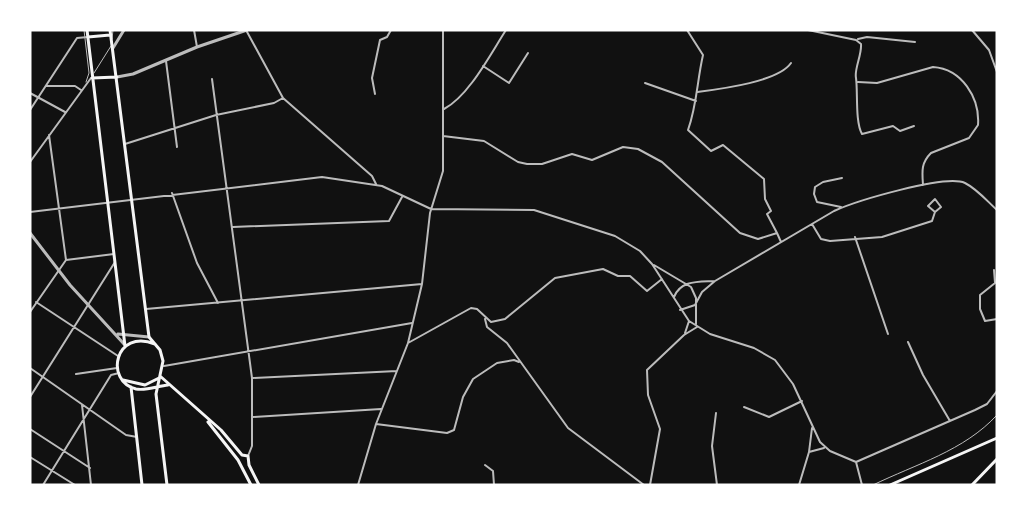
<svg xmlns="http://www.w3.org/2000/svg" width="1027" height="515" viewBox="0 0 1027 515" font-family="'Sofia Sans Condensed',sans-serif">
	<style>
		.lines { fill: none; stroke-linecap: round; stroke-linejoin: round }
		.service { stroke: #bcbcbc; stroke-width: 1 }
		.minor { stroke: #bcbcbc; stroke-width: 2 }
		.tertiary { stroke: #bcbcbc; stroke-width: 3 }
		.secondary { stroke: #f5f5f5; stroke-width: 3 }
	</style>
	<rect width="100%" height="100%" fill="#111"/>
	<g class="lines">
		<path class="service" d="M84,30L89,73L86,82
			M112,39L113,30
			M94,73L111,46
			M873,485C916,464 964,451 997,415"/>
		<path class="minor" d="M194,30L197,47
			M246,30L283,98L372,176L376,184
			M687,30L703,55C697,81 697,105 688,130L711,151L723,145L764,179L765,199L771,211L767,214L777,233
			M808,30L856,40L861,44C862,55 854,69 856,78C858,92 855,122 862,134L893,126L900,131L914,126
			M972,30L989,50L997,72
			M858,39L867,37L915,42
			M166,61L177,147
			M483,66L509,83L528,53
			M212,79L252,378V446L248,456
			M858,82L877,83L933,67C962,69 980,98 978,125L969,138L931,153C921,163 922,171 923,185
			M645,83L696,101
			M47,86H75L81,90
			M697,92C720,89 778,82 791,63
			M30,93L65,112
			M375,94L372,78L380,40L387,37L391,30
			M444,109C469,96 491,53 506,30
			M30,110L77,38L88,37
			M49,135L66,260
			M443,136L484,141L518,162L527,164H542L572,154L592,160L623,147L638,149L662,162L740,233L758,239L777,233L781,242
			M125,144L216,115L274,103L283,98
			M30,162L91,78
			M172,193L197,263L218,303
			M841,207L817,202L814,194L815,187L823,182L842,178
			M30,212L322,177L382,186L431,209L534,210L615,236L640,251L652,264L689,321L710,334L754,348L775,360L793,384L820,442L830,451L856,462
			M812,224L821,239L830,241L882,237L932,221L935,212L941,207L935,199L928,206L935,212
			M233,227L389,221L402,197
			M855,237L888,334
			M654,265L691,287L696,298V324
			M994,270L995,283L980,295V309L985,321L997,319
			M674,297C681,280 698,282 715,281
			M36,302L118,356
			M146,309L422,284
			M680,310L695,305L702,292L715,281L834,211C856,201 945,174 965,183C977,189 987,201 997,210
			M30,312L66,260L114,254
			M485,319L487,327L507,343L568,428L644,485
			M685,333L689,321
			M908,342L923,375L950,421
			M408,343L471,308L477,309L491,322L505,319L555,278L603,269L618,276H630L647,291L662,279
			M164,366L412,323
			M30,368L126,435L137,437
			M76,374L117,368
			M253,378L397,371
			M30,397L115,262
			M82,405L91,485
			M744,407L769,417L802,401
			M716,413L712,446L717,485
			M253,417L381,409
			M376,424L447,433L454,430L463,397L473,379L497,363L514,360L519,362
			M30,429L90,468
			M809,452L824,448
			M30,457L75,485
			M856,462L975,410L987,404L997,391
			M856,462L862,485
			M485,465L493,471L494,485
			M43,485L111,375L119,373
			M358,485L376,424L408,343L422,284L430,213L443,171V30
			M650,485L660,429L648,395L647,370L684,335L697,327
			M799,485L809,452L812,428"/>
		<path class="tertiary" d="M113,48L124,30
			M117,77L133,74L197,47L247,30
			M30,233L70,285L124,344
			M118,334L149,337"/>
		<path class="secondary" d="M87,30L125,346
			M110,30L149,337L160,350L163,361L156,394L167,485
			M88,37L110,35
			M92,78L117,77
			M155,344C115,328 104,381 136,389C146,391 158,386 168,385
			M160,376L221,430L242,455L248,456L249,465L259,485
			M123,380L145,385L159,378
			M131,387L142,485
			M208,422L238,460L251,485
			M890,485L997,438
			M972,485L997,459"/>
	</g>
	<rect width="1027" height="515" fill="none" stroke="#ffffff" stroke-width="63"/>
</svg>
